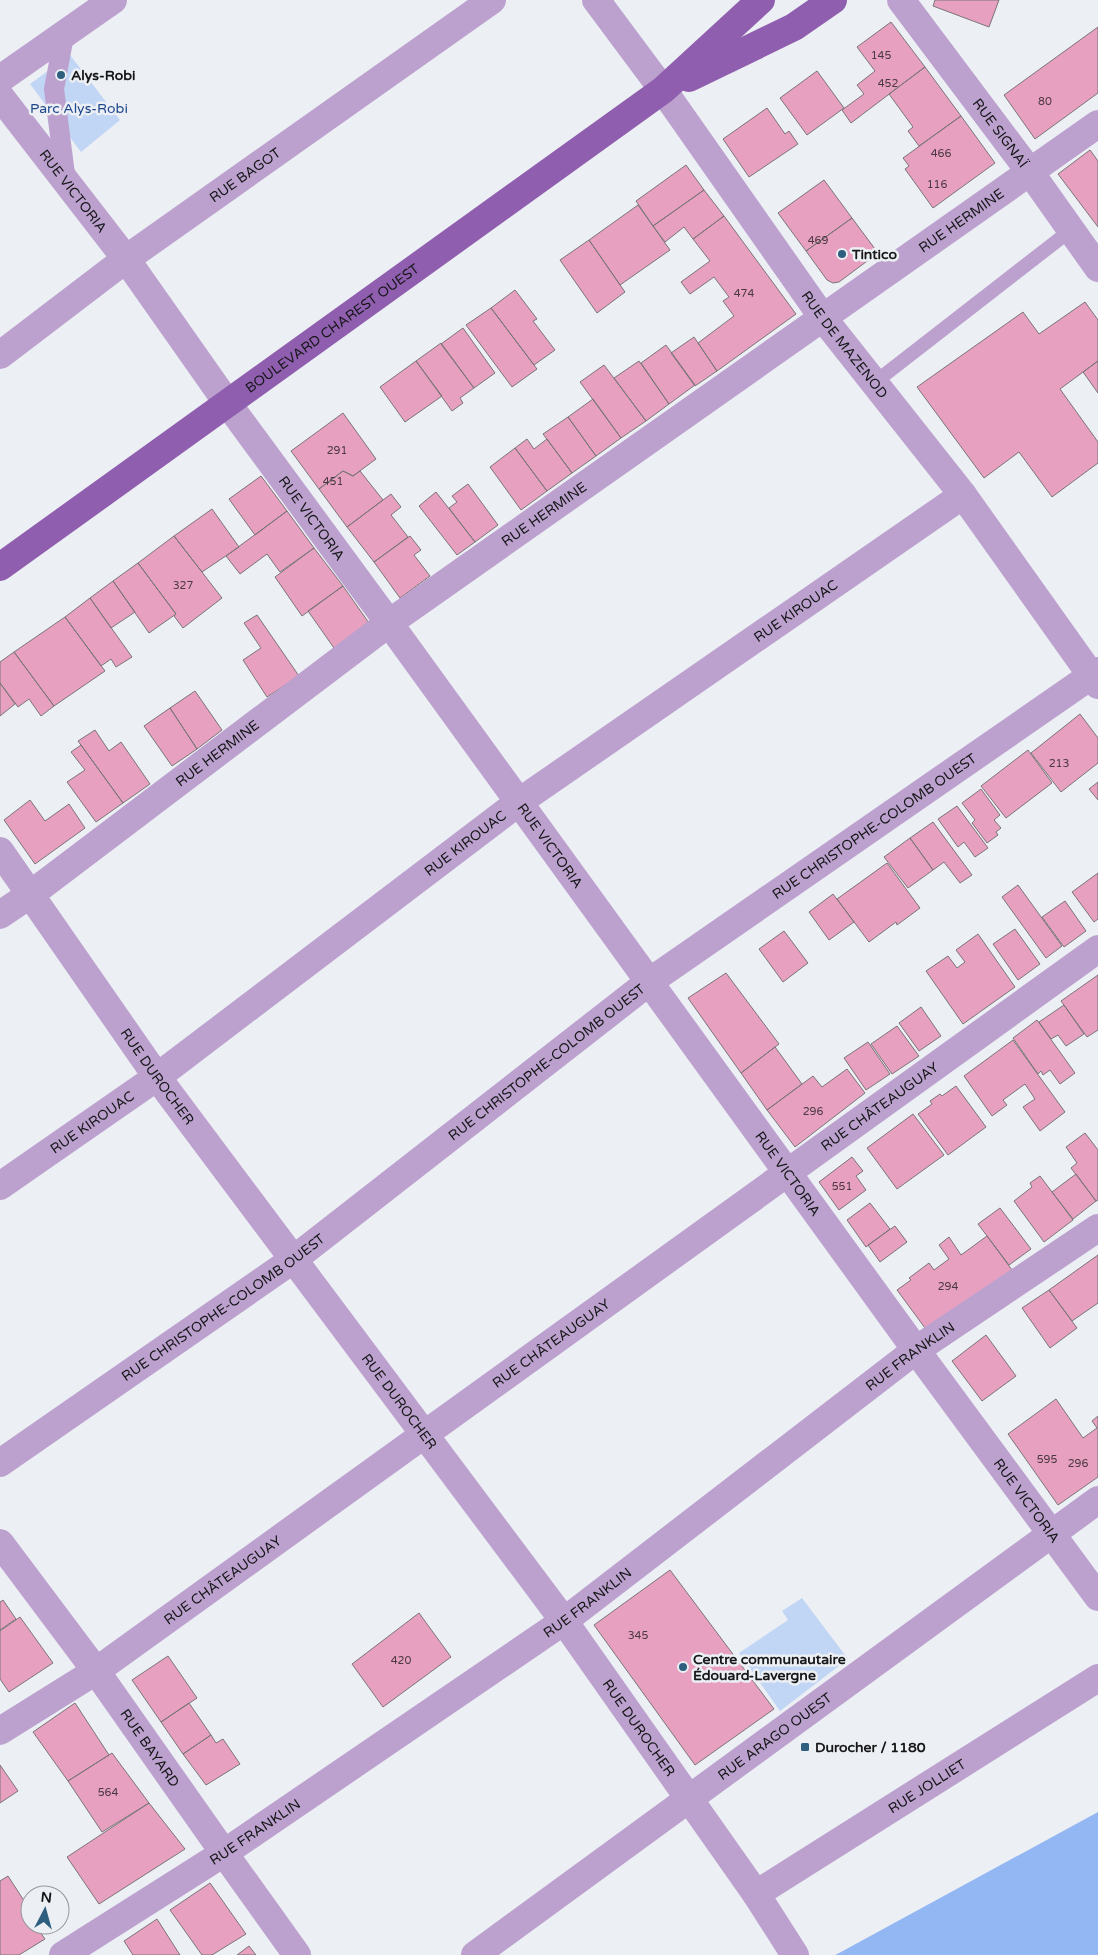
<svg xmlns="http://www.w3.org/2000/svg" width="1098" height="1955" viewBox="0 0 1098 1955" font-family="'Varela Round',sans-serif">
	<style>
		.green { fill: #c1d5f5 }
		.forest { fill: #93b7f2 }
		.building { fill: #e8a0c0; stroke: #7a7577 }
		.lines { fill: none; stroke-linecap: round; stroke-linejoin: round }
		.service { stroke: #bca1ce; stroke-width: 14 }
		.pedestrian { stroke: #bca1ce; stroke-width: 20 }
		.minor { stroke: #bca1ce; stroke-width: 28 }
		.primary { stroke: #8f5eae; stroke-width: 28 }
		.poi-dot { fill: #2f5f7e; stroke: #eceff4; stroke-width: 2 }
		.labels { text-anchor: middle; stroke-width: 5; stroke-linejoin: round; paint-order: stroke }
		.number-label { font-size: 11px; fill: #4a3942 }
		.poi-label { font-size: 14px; font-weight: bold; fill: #161718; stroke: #eceff4; text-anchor: start }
		.park-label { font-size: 14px; fill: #1e478c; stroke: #eceff4 }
		.street-label { font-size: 14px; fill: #161718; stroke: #eceff4 }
	</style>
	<rect width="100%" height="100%" fill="#eceff4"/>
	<path class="green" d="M70,55L120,120L81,152L30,84Z
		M802,1598L848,1659L780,1711L739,1653L788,1620L782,1611Z"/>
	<path class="forest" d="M1098,1812V1955H835L841,1952Z"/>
	<path class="building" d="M935,0H999L989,27L933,6Z
		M891,22L925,67L851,123L842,110L864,94L857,85L875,71L857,47Z
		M1098,27V93L1035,139L1004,95Z
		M925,67L961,116L919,146L908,131L913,127L889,94Z
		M817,71L844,108L807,135L780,98Z
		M767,108L785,134L789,131L798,144L749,177L723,139Z
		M961,116L995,163L933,208L905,169L909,166L903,158Z
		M1090,150L1098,161V227L1058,174Z
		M686,165L704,190L653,226L636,201Z
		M824,180L852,218L806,251L778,213Z
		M704,190L724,216L693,239L684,227L665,242L653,226Z
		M638,205L670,250L620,285L589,240Z
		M724,216L796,314L717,371L698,343L734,316L723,301L729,297L714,277L690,294L681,282L710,261L693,239Z
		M852,218L878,253L839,282L833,283L827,280L806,251Z
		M589,240L625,292L597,313L560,260Z
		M515,290L537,319L533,321L555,350L534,365L491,308Z
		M1085,302L1098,320V361L1060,389L1098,442V463L1052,497L1019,452L984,478L917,387L1023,312L1039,334Z
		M491,308L537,369L512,387L466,325Z
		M463,328L495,373L474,388L441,344Z
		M694,337L717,371L695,386L671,353Z
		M441,343L474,388L460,398L463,403L452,411L416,361Z
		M666,345L695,385L669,404L641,363Z
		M416,361L442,396L405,422L380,387Z
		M639,361L669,404L646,421L614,378Z
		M1098,361V393L1083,372Z
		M604,365L646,421L621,438L580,382Z
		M593,399L621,438L596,456L568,417Z
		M343,413L376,459L353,476L343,471L319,489L291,451Z
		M568,417L596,456L572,473L543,434Z
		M527,439L534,449L547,439L572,473L547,491L515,448Z
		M515,448L547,491L521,510L490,467Z
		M343,471L353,476L360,471L383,500L347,527L319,489Z
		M261,476L287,511L255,535L229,499Z
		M468,484L498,525L475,542L449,508L457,502L452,496Z
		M436,492L475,542L457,555L419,506Z
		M391,494L401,507L391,515L408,537L374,562L347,527Z
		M212,509L239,547L202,572L174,536Z
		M287,511L314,548L280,572L267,554L240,574L226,556Z
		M174,536L222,598L183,628L174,616L176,614L138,563Z
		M410,536L421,550L414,555L430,576L400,598L374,562Z
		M314,548L343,586L302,616L275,577Z
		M138,563L176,614L149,633L113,581Z
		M113,581L135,612L111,628L90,598Z
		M343,586L369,623L334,648L308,611Z
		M90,598L132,657L116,667L111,659L101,666L65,617Z
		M257,615L299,676L267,697L243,660L261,648L244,623Z
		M65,617L105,671L54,706L14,652Z
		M14,652L54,706L41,716L29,699L18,707L0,683V662Z
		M0,683L15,704L0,716Z
		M195,691L222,730L197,749L170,708Z
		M170,708L197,749L172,766L144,726Z
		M1080,714L1098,738V763L1061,792L1031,753Z
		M95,730L109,751L121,742L150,784L123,803L78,741Z
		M81,745L123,803L96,822L67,782L85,770L71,752Z
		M1028,750L1052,783L1006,818L981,786Z
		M1098,782V800L1089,789Z
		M981,789L1000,815L994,820L1001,828L996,832L998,835L987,843L972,823L975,820L962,803Z
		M30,800L45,821L69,804L85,828L35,864L4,820Z
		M957,806L988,848L975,857L964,842L958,847L938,819Z
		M933,822L972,875L960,883L944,862L933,870L910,838Z
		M910,838L933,870L908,888L884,857Z
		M887,863L920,908L897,925L896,922L869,942L837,899Z
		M1098,873V919L1094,922L1072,892Z
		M1018,885L1062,946L1046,958L1002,897Z
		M833,894L854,922L829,940L809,912Z
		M1065,901L1086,931L1064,947L1042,917Z
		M1015,929L1040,964L1018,980L993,944Z
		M784,931L808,963L783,982L759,949Z
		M978,934L1015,987L963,1024L926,971L948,956L957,968L965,962L956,950Z
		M726,973L779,1044L741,1073L688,998Z
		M1098,975V1030L1087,1037L1061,1001Z
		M1064,1005L1084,1034L1066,1046L1058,1035L1051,1039L1039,1022Z
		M921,1007L941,1036L919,1051L899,1023Z
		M1037,1020L1075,1073L1060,1084L1050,1070L1043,1075L1041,1071L1038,1074L1013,1038Z
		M897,1026L919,1056L892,1074L871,1044Z
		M1013,1040L1065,1112L1040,1131L1023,1107L1035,1099L1025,1084L1003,1100L1007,1105L992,1116L964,1076Z
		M868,1042L890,1074L866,1090L844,1058Z
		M775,1047L802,1084L767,1110L741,1073Z
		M847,1069L865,1093L795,1147L767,1110L813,1076L822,1087Z
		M956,1086L986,1127L948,1155L918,1114L932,1104L930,1101L940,1094L942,1096Z
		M913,1114L944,1155L897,1189L867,1148Z
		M1085,1133L1098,1150V1200L1096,1201L1071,1168L1077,1163L1066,1147Z
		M852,1157L863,1171L856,1176L866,1190L839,1210L819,1182Z
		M1076,1174L1096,1201L1073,1219L1052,1192Z
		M1040,1176L1073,1220L1044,1242L1014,1201L1032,1187L1030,1183Z
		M870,1203L890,1229L866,1247L847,1220Z
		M1000,1208L1031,1249L1009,1265L978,1224Z
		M895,1226L907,1242L880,1262L868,1245Z
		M987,1236L1012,1270L928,1332L897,1290L911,1280L909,1278L929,1263L934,1270L949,1259L939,1245L949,1237L961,1255Z
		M1098,1255V1303L1072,1321L1049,1290Z
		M1049,1290L1077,1328L1050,1348L1022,1308Z
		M986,1335L1016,1376L982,1401L952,1361Z
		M1056,1399L1083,1438L1097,1428L1092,1421L1098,1416V1477L1058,1505L1008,1434Z
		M670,1570L774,1709L695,1765L594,1625Z
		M3,1600L16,1619L0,1630V1602Z
		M419,1613L451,1657L383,1707L352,1664Z
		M20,1617L53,1663L9,1692L0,1679V1631Z
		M168,1656L197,1698L161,1722L132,1680Z
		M75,1703L109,1755L68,1781L33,1732Z
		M189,1703L211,1735L183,1754L161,1722Z
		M211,1735L216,1743L223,1739L240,1764L206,1785L183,1754Z
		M112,1753L149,1803L102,1832L68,1781Z
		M0,1765L18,1791L0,1803Z
		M149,1803L185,1849L99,1904L67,1857Z
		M8,1876L30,1910L28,1914L30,1917V1925H35L45,1939L19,1955H0V1881Z
		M210,1883L246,1934L212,1955H202L170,1910Z
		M157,1919L180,1955H133L124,1941Z
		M249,1946L256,1955H237Z"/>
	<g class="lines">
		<path class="service" d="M874,383L1071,230"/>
		<path class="pedestrian" d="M64,36L54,89L66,182"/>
		<g class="minor">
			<path id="s1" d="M596,0L663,90L823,318L963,495L1098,685"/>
			<path id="s2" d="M901,0L1030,172L1098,268"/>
			<path d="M0,79L113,0"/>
			<path id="s3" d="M0,96L126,259L228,404L389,623L916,1350L1098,1597"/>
			<path id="s4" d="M0,355L126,259L492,0"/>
			<path id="s5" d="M0,851L157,1077L564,1621L756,1894L795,1955"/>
			<path id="s6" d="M0,915L31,894L389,623L1098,124"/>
			<path id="s7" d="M0,1186L157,1077L519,802L963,495"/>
			<path id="s8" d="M0,1463L294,1259L649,982L1098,671"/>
			<path id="s9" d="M0,1543L96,1671L224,1853L297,1955"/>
			<path id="s10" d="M0,1731L96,1671L1098,949"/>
			<path id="s11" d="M756,1894L1098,1678"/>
			<path id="s12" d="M63,1955L224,1853L564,1621L916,1350L1098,1228"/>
			<path id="s13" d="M475,1955L1098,1500"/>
		</g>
		<g class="primary">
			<path d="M689,78L794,27L833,0"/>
			<path id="s14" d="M0,567L663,90L761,0"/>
		</g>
	</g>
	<g class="poi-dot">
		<circle cx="61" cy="75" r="5"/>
		<circle cx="842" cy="254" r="5"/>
		<circle cx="683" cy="1667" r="5"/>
		<rect x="800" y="1742" width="10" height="10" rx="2.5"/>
	</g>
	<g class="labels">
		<g class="number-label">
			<text x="881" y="59">145</text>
			<text x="888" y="87">452</text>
			<text x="1045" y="105">80</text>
			<text x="941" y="157">466</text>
			<text x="937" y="188">116</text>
			<text x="818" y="244">469</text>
			<text x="744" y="297">474</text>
			<text x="337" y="454">291</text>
			<text x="333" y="485">451</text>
			<text x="183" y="589">327</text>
			<text x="1059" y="767">213</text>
			<text x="813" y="1115">296</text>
			<text x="842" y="1190">551</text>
			<text x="948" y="1290">294</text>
			<text x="1047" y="1463">595</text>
			<text x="1078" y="1467">296</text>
			<text x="638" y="1639">345</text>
			<text x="401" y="1664">420</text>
			<text x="108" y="1796">564</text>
		</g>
		<g class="poi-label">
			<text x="71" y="80">Alys-Robi</text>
			<text x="852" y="259">Tintico</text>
			<text x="693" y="1664">Centre communautaire<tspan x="693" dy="16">Édouard-Lavergne</tspan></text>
			<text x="815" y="1752">Durocher / 1180</text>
		</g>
		<g class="park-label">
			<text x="79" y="113">Parc Alys-Robi</text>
		</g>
		<g class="street-label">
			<text dy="5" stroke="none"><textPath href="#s2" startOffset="166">RUE SIGNAÏ</textPath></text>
			<text dy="5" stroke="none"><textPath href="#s4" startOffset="304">RUE BAGOT</textPath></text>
			<text dy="5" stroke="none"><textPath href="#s3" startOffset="120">RUE VICTORIA</textPath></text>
			<text dy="5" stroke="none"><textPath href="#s6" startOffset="1186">RUE HERMINE</textPath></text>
			<text dy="5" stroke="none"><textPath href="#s14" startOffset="409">BOULEVARD CHAREST OUEST</textPath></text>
			<text dy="5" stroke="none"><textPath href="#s1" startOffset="425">RUE DE MAZENOD</textPath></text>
			<text dy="5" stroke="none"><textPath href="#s6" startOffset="676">RUE HERMINE</textPath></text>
			<text dy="5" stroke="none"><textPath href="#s3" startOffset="525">RUE VICTORIA</textPath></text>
			<text dy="5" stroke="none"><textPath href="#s7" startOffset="982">RUE KIROUAC</textPath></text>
			<text dy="5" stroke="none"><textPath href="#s6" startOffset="271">RUE HERMINE</textPath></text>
			<text dy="5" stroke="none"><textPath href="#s8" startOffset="1082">RUE CHRISTOPHE-COLOMB OUEST</textPath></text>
			<text dy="5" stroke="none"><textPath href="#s7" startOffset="578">RUE KIROUAC</textPath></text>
			<text dy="5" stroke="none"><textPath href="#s3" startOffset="930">RUE VICTORIA</textPath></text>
			<text dy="5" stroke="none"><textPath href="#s8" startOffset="678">RUE CHRISTOPHE-COLOMB OUEST</textPath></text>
			<text dy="5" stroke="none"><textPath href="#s5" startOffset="275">RUE DUROCHER</textPath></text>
			<text dy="5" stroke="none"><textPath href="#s10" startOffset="1079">RUE CHÂTEAUGUAY</textPath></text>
			<text dy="5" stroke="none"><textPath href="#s7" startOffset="112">RUE KIROUAC</textPath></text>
			<text dy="5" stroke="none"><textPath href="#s3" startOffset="1335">RUE VICTORIA</textPath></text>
			<text dy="5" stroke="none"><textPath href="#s8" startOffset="272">RUE CHRISTOPHE-COLOMB OUEST</textPath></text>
			<text dy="5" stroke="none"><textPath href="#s10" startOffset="674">RUE CHÂTEAUGUAY</textPath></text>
			<text dy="5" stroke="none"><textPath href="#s12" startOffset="1038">RUE FRANKLIN</textPath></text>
			<text dy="5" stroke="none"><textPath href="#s5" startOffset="680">RUE DUROCHER</textPath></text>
			<text dy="5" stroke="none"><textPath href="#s3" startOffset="1740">RUE VICTORIA</textPath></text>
			<text dy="5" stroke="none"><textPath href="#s10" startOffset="269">RUE CHÂTEAUGUAY</textPath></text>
			<text dy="5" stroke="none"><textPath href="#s12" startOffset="632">RUE FRANKLIN</textPath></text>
			<text dy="5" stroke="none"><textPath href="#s5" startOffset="1085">RUE DUROCHER</textPath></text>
			<text dy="5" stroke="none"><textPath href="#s13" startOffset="371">RUE ARAGO OUEST</textPath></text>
			<text dy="5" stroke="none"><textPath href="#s9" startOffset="254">RUE BAYARD</textPath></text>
			<text dy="5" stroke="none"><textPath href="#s11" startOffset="202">RUE JOLLIET</textPath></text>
			<text dy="5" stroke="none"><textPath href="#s12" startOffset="228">RUE FRANKLIN</textPath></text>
		</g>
	</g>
	<g transform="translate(45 1910) rotate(6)"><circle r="24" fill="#eceff4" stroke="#96999c"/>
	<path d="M0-4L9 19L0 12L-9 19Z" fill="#2f5f7e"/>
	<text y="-8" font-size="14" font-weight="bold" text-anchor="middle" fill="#161718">N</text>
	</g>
</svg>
